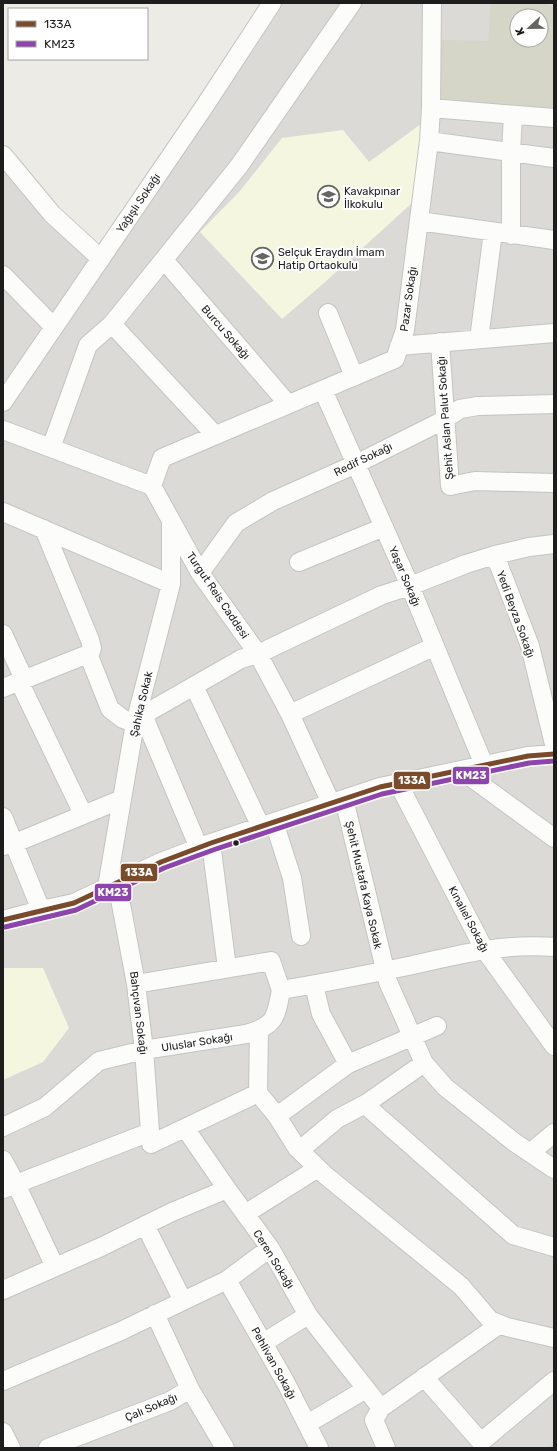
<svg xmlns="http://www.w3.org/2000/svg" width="557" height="1451" viewBox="0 0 557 1451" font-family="Rubik,sans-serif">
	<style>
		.residential { fill: #dbdad7; fill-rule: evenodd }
		.education { fill: #f5f6e0 }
		.construction { fill: #d5d6c7; fill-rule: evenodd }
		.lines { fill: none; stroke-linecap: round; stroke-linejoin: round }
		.stream { stroke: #b7d6e2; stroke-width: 3.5 }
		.minor-casing { stroke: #c4c4c2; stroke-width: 20 }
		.minor { stroke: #fcfcfb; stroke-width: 18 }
		.bus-1-casing { stroke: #fff; stroke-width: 8 }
		.bus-2-casing { stroke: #fff; stroke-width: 8 }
		.bus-1 { stroke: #7a4b2a; stroke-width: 5 }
		.bus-2 { stroke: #8e44ad; stroke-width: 5 }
		.bus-dot { fill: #1d1d1d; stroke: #fff; stroke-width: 1.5 }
		.labels { text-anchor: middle; stroke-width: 4; stroke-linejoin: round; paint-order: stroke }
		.poi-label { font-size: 11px; fill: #1d1d1d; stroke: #fff; text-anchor: start }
		.street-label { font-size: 11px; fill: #1d1d1d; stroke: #fff }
		.line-badge { stroke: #fff; stroke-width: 1.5 }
		.badge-label { font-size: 11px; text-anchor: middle; font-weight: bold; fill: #fff }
	</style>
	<rect width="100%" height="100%" fill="#ecebe6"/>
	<path class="residential" d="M281,3H554V1448H3V169L89,259ZM517,16H541V40H517Z"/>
	<path class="education" d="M425,121L412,203L324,283L282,319L200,232L240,191L282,138L343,130L369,162Z
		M5,968H43L69,1028L43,1062L3,1080V969Z"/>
	<path class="construction" d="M491,3H544L554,7V112L439,100L442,40L488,41ZM517,16H541V40H517Z"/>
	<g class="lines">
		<path class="stream" d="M552,1448L554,1446"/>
		<defs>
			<path id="minor" d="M431,108L554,118
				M429,141L554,158
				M3,155L52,214L101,259
				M419,221L554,240
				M511,235V152L513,115
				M164,260L288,404
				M3,275L54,327
				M328,313L354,376
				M112,324L215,435
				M479,339L493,232
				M440,342L450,486L475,481L554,483
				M399,346L554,333
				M323,390L410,586L484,765
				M3,402L204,107L272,3
				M3,430L152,486L200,573L258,654L290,714L331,803
				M51,448L88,345L112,324L239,166L352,3
				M152,486L162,458L395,359L405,330L429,141L431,108L432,3
				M3,512L171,584
				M44,529L90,640L92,648L89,656
				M495,555L530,646L554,744
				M299,562L384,527
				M200,573L236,523L273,501L356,464L444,420L460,409L478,406L554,404
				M3,634L24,679
				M19,681L83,814
				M194,686L261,827
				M3,688L83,656H89L110,709L123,719L135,723L143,715L241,659L258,654L382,595L410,586L466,564L495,555L529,547L554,544
				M290,714L435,646
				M143,715L199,848
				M461,770L554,838
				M398,783L484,949L554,1046
				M344,799L388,982L424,1063L367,1103L371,1110L513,1235L554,1247
				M3,817L41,910
				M274,822L292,878L301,936
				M211,843L227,968
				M3,846L15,843L122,799
				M117,883L136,984L144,1050L151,1144L258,1093L277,1116
				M107,887L135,723L171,584V523
				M3,920L41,910L74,903L161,862L211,843L380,787L528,756L554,754
				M136,984L271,961L281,990
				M314,985L321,1014L348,1064
				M437,1026L348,1064L277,1116L297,1148L325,1175L461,1286L490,1320L507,1327L554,1338
				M424,1063L445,1087L514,1142L554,1169
				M258,1093L259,1031
				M3,1127L45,1107L99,1061L144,1050L246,1034C275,1026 276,1018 281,990C325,983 369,974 413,965C460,954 505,943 554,947
				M185,1128L227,1189
				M300,1150L337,1119L367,1103
				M530,1153L554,1133
				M3,1160L16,1184L55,1267
				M3,1189L150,1132
				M245,1214L318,1168
				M145,1225L183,1301L227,1280L270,1248
				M227,1280L286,1383L319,1448
				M3,1290L101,1247L172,1212L227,1189L270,1248L308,1315L381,1408L500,1324
				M155,1314L190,1389L225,1448
				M263,1343L308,1315
				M424,1377L481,1442L554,1381
				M3,1381L121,1331L183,1301
				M381,1408L374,1420L386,1448
				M307,1424L366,1389
				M3,1432L11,1448
				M48,1448L170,1401L190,1389"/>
		</defs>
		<use href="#minor" class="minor-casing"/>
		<use href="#minor" class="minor"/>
		<defs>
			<path id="bus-1" d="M3,920L74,903L161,862L211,843L380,787L528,756L554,754"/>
			<path id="bus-2" d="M5,927L76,910L164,868L213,850L382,794L529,763L554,761"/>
		</defs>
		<use href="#bus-1" class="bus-1-casing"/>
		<use href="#bus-2" class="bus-2-casing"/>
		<use href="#bus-1" class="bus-1"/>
		<use href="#bus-2" class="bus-2"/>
	</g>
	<defs>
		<symbol id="school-ring" viewBox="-11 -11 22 22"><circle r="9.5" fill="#fff" stroke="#656563" stroke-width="1.5"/><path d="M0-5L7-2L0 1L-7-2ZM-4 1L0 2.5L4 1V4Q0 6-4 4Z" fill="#656563"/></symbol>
	</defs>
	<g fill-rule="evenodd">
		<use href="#school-ring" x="316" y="184" width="25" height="25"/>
		<use href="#school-ring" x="250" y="246" width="25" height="25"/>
	</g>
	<circle class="bus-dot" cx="236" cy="843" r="3.5"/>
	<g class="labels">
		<g class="poi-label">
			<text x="344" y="195">Kavakpınar<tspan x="344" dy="13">İlkokulu</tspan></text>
			<text x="278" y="256">Selçuk Eraydın İmam<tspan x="278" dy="13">Hatip Ortaokulu</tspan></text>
		</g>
		<g class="street-label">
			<text transform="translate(138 203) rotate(-56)" y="4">Yağışlı Sokağı</text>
			<text transform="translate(408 299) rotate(-82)" y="4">Pazar Sokağı</text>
			<text transform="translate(226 332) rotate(49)" y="4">Burcu Sokağı</text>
			<text transform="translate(445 418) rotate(-94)" y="4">Şehit Aslan Palut Sokağı</text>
			<text transform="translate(363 459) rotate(-26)" y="4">Redif Sokağı</text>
			<text transform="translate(405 576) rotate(67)" y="4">Yaşar Sokağı</text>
			<text transform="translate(218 595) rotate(56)" y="4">Turgut Reis Caddesi</text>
			<text transform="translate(516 614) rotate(70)" y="4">Yedi Beyza Sokağı</text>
			<text transform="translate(141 704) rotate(-77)" y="4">Şahika Sokak</text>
			<text transform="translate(364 885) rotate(77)" y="4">Şehit Mustafa Kaya Sokak</text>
			<text transform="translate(469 919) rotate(62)" y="4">Kınalıel Sokağı</text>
			<text transform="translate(139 1013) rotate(83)" y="4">Bahçıvan Sokağı</text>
			<text transform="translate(197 1042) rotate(-9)" y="4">Uluslar Sokağı</text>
			<text transform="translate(274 1259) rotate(58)" y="4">Ceren Sokağı</text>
			<text transform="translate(274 1363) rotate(61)" y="4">Pehlivan Sokağı</text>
			<text transform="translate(151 1407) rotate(-23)" y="4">Çalı Sokağı</text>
		</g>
	</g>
	<g class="line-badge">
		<rect x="452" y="766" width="38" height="19" rx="4" fill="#8e44ad"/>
		<rect x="393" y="771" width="38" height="19" rx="4" fill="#7a4b2a"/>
		<rect x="120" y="863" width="38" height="19" rx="4" fill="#7a4b2a"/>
		<rect x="94" y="883" width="38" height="19" rx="4" fill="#8e44ad"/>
	</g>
	<g class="badge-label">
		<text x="471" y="779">KM23</text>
		<text x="412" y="784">133A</text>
		<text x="139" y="876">133A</text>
		<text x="113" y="896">KM23</text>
	</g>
	<rect width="557" height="1451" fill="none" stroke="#1d1d1d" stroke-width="8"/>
	<rect x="8" y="8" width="140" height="52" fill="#ffffff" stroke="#a5a5a5"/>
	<rect x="16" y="21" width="20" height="6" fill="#7a4b2a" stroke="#a5a5a5"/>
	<text x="44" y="28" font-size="12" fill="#1d1d1d">133A</text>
	<rect x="16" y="41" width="20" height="6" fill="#8e44ad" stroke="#a5a5a5"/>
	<text x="44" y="48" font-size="12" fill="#1d1d1d">KM23</text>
	<g transform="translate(529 28) rotate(248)"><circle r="19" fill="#ffffff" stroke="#a5a5a5"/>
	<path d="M0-3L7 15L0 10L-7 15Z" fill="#656563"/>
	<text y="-6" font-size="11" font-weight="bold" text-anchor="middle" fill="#1d1d1d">K</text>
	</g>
</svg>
